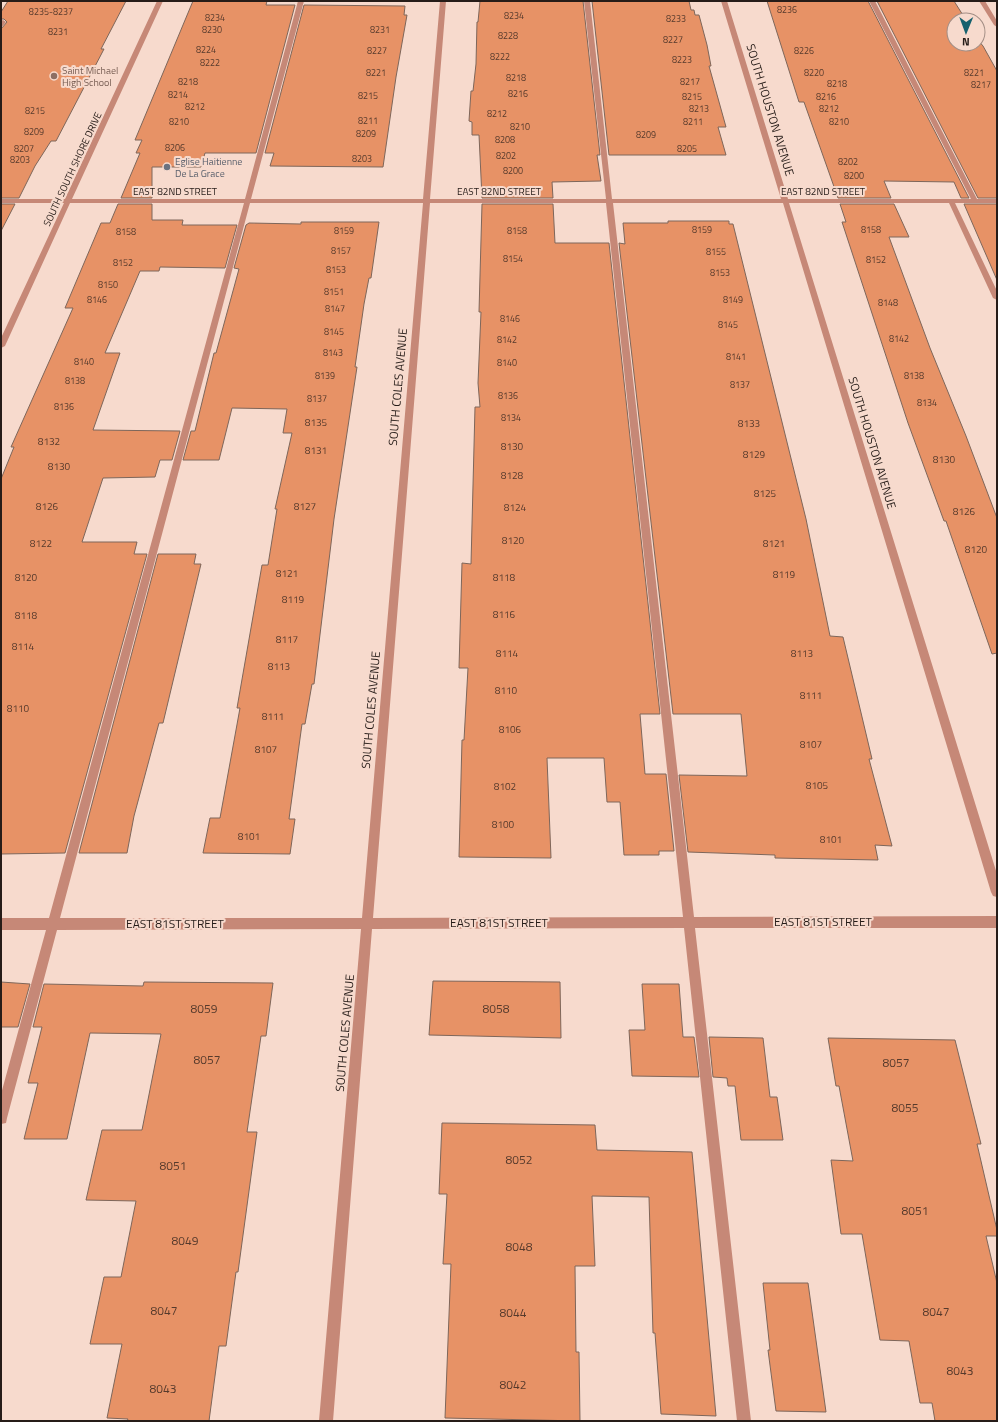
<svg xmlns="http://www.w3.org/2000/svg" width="998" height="1422" viewBox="0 0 998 1422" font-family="'Titillium Web',sans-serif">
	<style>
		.building { fill: #e79266; stroke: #7e665a }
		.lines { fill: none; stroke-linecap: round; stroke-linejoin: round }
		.minor { fill: #c68877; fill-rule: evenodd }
		.education-dot { fill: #8d6e63; stroke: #f7dacd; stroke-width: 1.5 }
		.worship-dot { fill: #6b7280; stroke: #f7dacd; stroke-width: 1.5 }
		.labels { text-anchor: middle; stroke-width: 4; stroke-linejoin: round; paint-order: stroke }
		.far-number-label { font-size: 9px; fill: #563a2c }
		.far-education-label { font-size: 10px; fill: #785e54; stroke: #f7dacd; text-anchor: start }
		.far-worship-label { font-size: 10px; fill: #5b616d; stroke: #f7dacd; text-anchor: start }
		.far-street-label { font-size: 10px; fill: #261c18; stroke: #f7dacd }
		.number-label { font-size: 10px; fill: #563a2c }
		.street-label { font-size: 12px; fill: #261c18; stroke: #f7dacd }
		.near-number-label { font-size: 12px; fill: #563a2c }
	</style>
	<rect width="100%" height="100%" fill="#f7dacd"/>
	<path class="building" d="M8,1H126L101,49H104L56,141H51L35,166L19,198H1V29L7,22L4,19H1V12Z
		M193,1H267L266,5H295L256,153H205L201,167H152V198H121L140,153H136L142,140H135Z
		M480,1H583L600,155H597L601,181L552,182L553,198H482L479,135H472V122L469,121L471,91H473L476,64L477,22H478Z
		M592,1H689L691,10H694L695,15H699L707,45L711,66H709L726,127H718L726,155H609Z
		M767,1H868L969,198H961L954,182L884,181L891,198H838L804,102H799Z
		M877,1H954L966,20H954V44H978V40L983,46L997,71V198H978Z
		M304,5L405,6L404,15H407L396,77L383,167L270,166L274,153H265Z
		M1,204H15L1,231Z
		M118,204H152V220H183L182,225H237L225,268L160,267L159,271H140L105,353H120L93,430L180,431L172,460H160L155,477L103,478L82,542H137L134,554H147L65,853L1,854V479L14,447H11L73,308H65L101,223H110Z
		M482,204H553L555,243H609L660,714H640L645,774H666L674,851H659V855H624L620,802H607L604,758H547L551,858L459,857L462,740H464L468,668H459L462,563L471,564L475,407H480L478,383L481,312H479Z
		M840,204H894L909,237H889L930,348L966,436L997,518V653L992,654L946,521H944L908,423L842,222H846Z
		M964,204H997V280Z
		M668,221H729V224H733L806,519L830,636L843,637L872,759H869L892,846L875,845L878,860L775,858V855L688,852L679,775L747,776L741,714H673L619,243L625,244L623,223H668Z
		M301,222H379L371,278H369L364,304L355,367H357L334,519L314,684H312L305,724H302L289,819H295L290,854L203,853L210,818H220L240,708H237L262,565H268L277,509H275L292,433H283L287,409L232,408L219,460H183L191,431H195L214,353H216L239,269L234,268L246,225L249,223L301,224Z
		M158,554H196L194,564H201L163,723H159L134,816L127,853H79Z
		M433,981L560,982L561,1038L429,1035Z
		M1,982L30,984L18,1027H1Z
		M144,982L273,983L266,1036H261L247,1132H257L238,1272H236L226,1346H219L209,1421H127L128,1419L107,1418L122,1344H90L104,1277H121L136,1201L86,1200L102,1130H142L161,1034L90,1033L67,1139H24L38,1083H28L42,1027H33L44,984L143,986Z
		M642,984H679L683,1037H694L699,1077L632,1076L629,1030H645Z
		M709,1037L763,1038L770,1097H777L783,1140H741L735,1086H728L727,1078L713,1077Z
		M828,1038L955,1040L981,1144H977L997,1230V1236H986L997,1283V1421H935L932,1403H920L909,1341L880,1340L862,1234H841L831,1160L853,1161L839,1086H836Z
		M442,1123L595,1125L597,1150L692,1152L716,1416L661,1414L655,1333H653L649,1197L592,1196L595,1266H575L576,1352H579L580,1421L445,1418L451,1264H443L447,1194H439Z
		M763,1283H808L826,1412L776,1411L768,1350H770Z"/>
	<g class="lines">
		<path class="minor" d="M157,1H163L72,199H245L298,1H304L251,199H423L440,1H446L430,199H606L584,1H590L612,199H781L721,1H727L788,199H971L869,1H875L977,199H997V203H955L997,291V300L993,298L949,203H789L997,874V897L993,896L991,892L783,203H613L694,917L997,916V928H695L751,1421H737L684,928L372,929L333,1421H319L361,929L57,930L7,1118L6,1123L1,1124V1094L46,930H1V918H49L244,203H70L5,346L1,348V338L64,203H1V199H65ZM250,203H423L362,918H60ZM430,203H606L683,917L373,918Z
			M979,1H985L997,21V27L994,25Z
			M3,20L6,22L1,28V21Z"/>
	</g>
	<circle class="education-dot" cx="54" cy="76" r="4"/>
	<circle class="worship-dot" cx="167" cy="167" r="4"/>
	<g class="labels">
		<g class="far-number-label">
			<text x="787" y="13">8236</text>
			<text x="51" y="15">8235-8237</text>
			<text x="514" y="19">8234</text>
			<text x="215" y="21">8234</text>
			<text x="676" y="22">8233</text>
			<text x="212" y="33">8230</text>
			<text x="380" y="33">8231</text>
			<text x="58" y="35">8231</text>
			<text x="508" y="39">8228</text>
			<text x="673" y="43">8227</text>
			<text x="206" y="53">8224</text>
			<text x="377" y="54">8227</text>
			<text x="804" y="54">8226</text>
			<text x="500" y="60">8222</text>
			<text x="682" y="63">8223</text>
			<text x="210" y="66">8222</text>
			<text x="376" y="76">8221</text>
			<text x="814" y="76">8220</text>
			<text x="974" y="76">8221</text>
			<text x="516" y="81">8218</text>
			<text x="188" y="85">8218</text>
			<text x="690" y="85">8217</text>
			<text x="837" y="87">8218</text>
			<text x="981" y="88">8217</text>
			<text x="518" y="97">8216</text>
			<text x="178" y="98">8214</text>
			<text x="368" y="99">8215</text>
			<text x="692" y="100">8215</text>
			<text x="826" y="100">8216</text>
			<text x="195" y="110">8212</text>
			<text x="699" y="112">8213</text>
			<text x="829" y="112">8212</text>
			<text x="35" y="114">8215</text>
			<text x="497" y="117">8212</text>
			<text x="368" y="124">8211</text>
			<text x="179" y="125">8210</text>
			<text x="693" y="125">8211</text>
			<text x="839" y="125">8210</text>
			<text x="520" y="130">8210</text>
			<text x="34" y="135">8209</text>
			<text x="366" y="137">8209</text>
			<text x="646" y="138">8209</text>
			<text x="505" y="143">8208</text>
			<text x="175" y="151">8206</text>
			<text x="24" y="152">8207</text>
			<text x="687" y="152">8205</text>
			<text x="506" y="159">8202</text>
			<text x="362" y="162">8203</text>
			<text x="20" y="163">8203</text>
			<text x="848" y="165">8202</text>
			<text x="513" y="174">8200</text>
			<text x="854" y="179">8200</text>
			<text x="702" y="233">8159</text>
			<text x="871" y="233">8158</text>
			<text x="344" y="234">8159</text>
			<text x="517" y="234">8158</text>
			<text x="126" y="235">8158</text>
			<text x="341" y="254">8157</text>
			<text x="716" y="255">8155</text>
			<text x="513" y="262">8154</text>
			<text x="876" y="263">8152</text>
			<text x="123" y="266">8152</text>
			<text x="336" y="273">8153</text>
			<text x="720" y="276">8153</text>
			<text x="108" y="288">8150</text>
			<text x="334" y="295">8151</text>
			<text x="97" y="303">8146</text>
			<text x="733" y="303">8149</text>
			<text x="888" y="306">8148</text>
			<text x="335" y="312">8147</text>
			<text x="510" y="322">8146</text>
			<text x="728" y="328">8145</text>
			<text x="334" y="335">8145</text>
			<text x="899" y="342">8142</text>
			<text x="507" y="343">8142</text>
			<text x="333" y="356">8143</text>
			<text x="736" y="360">8141</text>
			<text x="84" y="365">8140</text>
			<text x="507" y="366">8140</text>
			<text x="325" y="379">8139</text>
			<text x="914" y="379">8138</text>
			<text x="75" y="384">8138</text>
			<text x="740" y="388">8137</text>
			<text x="508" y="399">8136</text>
			<text x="317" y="402">8137</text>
			<text x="927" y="406">8134</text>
			<text x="64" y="410">8136</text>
			<text x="511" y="421">8134</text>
		</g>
		<g class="far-education-label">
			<text x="62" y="74">Saint Michael<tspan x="62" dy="12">High School</tspan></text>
		</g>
		<g class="far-worship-label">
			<text x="175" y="165">Eglise Haitienne<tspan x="175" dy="12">De La Grace</tspan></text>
		</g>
		<g class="far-street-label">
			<text transform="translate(72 169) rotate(-65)" y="4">SOUTH SOUTH SHORE DRIVE</text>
			<text x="175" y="195">EAST 82ND STREET</text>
			<text x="499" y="195">EAST 82ND STREET</text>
			<text x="823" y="195">EAST 82ND STREET</text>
		</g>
		<g class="number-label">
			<text x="316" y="426">8135</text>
			<text x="749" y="427">8133</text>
			<text x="49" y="445">8132</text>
			<text x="512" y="450">8130</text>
			<text x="316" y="454">8131</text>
			<text x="754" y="458">8129</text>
			<text x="944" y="463">8130</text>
			<text x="59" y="470">8130</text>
			<text x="512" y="479">8128</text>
			<text x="765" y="497">8125</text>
			<text x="47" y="510">8126</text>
			<text x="305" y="510">8127</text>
			<text x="515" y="511">8124</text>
			<text x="964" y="515">8126</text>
			<text x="513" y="544">8120</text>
			<text x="41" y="547">8122</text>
			<text x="774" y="547">8121</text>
			<text x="976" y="553">8120</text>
			<text x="287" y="577">8121</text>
			<text x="784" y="578">8119</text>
			<text x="26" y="581">8120</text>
			<text x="504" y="581">8118</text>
			<text x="293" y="603">8119</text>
			<text x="504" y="618">8116</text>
			<text x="26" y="619">8118</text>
			<text x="287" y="643">8117</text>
			<text x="23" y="650">8114</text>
			<text x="507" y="657">8114</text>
			<text x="802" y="657">8113</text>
			<text x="279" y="670">8113</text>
			<text x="506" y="694">8110</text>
			<text x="811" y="699">8111</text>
			<text x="18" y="712">8110</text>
			<text x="273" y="720">8111</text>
			<text x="510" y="733">8106</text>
			<text x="811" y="748">8107</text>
			<text x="266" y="753">8107</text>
			<text x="817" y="789">8105</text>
			<text x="505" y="790">8102</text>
			<text x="503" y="828">8100</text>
			<text x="249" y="840">8101</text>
			<text x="831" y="843">8101</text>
		</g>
		<g class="street-label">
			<text transform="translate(770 110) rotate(73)" y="4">SOUTH HOUSTON AVENUE</text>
			<text transform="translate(398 387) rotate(-85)" y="4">SOUTH COLES AVENUE</text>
			<text transform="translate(872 443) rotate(73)" y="4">SOUTH HOUSTON AVENUE</text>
			<text transform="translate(371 710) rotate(-85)" y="4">SOUTH COLES AVENUE</text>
			<text x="823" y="926">EAST 81ST STREET</text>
			<text x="499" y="927">EAST 81ST STREET</text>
			<text x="175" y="928">EAST 81ST STREET</text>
			<text transform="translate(345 1033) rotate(-85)" y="4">SOUTH COLES AVENUE</text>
		</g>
		<g class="near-number-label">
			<text x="204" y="1013">8059</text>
			<text x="496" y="1013">8058</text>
			<text x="207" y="1064">8057</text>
			<text x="896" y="1067">8057</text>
			<text x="905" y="1112">8055</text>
			<text x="519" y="1164">8052</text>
			<text x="173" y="1170">8051</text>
			<text x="915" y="1215">8051</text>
			<text x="185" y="1245">8049</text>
			<text x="519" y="1251">8048</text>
			<text x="164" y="1315">8047</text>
			<text x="936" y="1316">8047</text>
			<text x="513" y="1317">8044</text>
			<text x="960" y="1375">8043</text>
			<text x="513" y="1389">8042</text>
			<text x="163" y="1393">8043</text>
		</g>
	</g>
	<rect width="998" height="1422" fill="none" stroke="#261c18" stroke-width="4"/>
	<g transform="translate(966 32) rotate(181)"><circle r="19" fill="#f7dacd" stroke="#a38e85"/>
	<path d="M0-3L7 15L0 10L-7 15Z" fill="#15606d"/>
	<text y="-6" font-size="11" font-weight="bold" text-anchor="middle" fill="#261c18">N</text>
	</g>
</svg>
